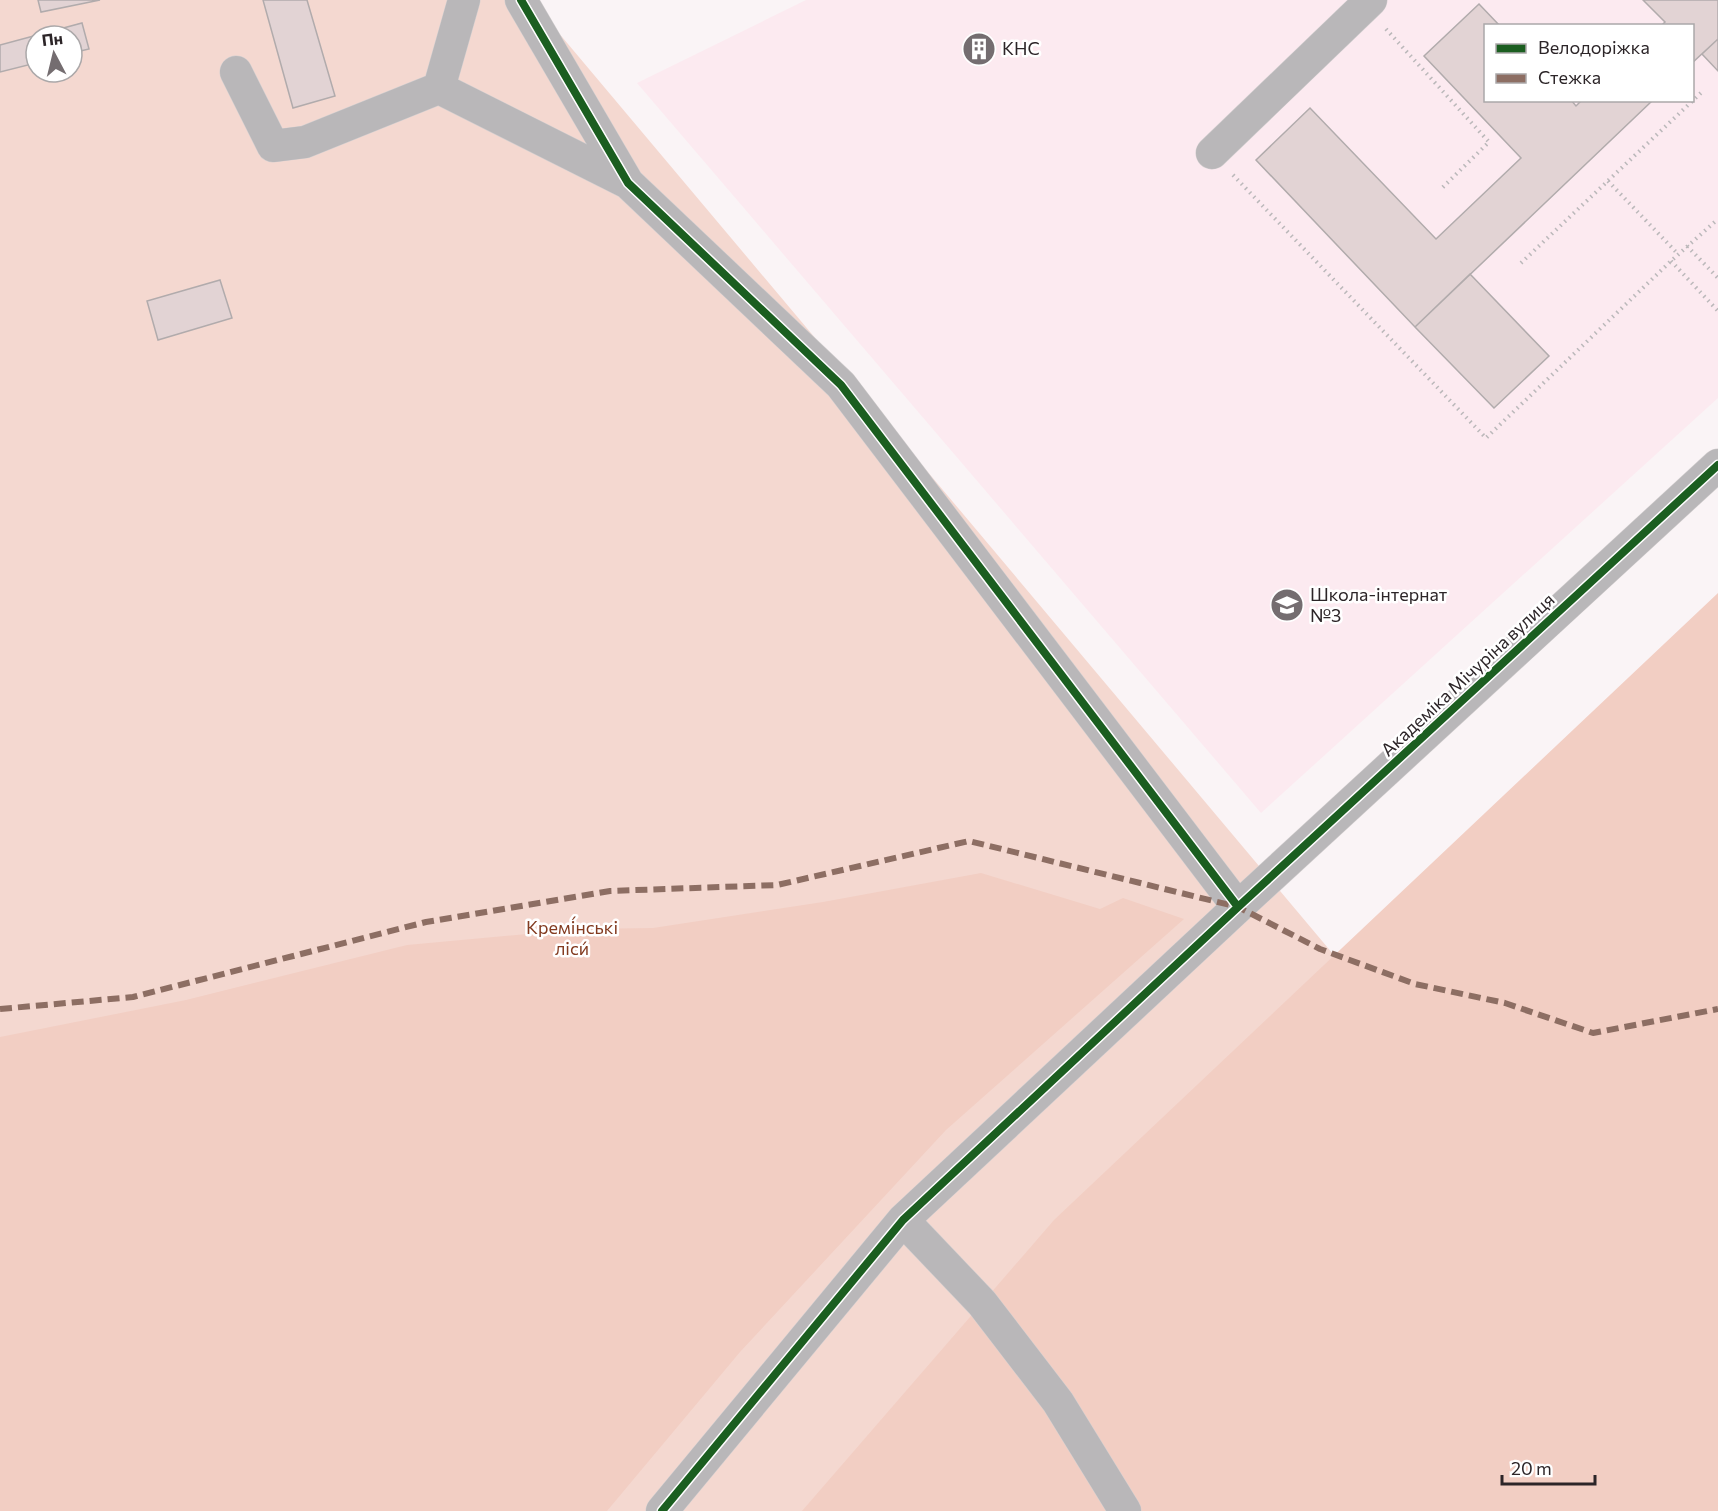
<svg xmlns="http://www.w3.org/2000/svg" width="1718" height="1511" viewBox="0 0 1718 1511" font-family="Commissioner,sans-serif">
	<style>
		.built { fill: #fceaf0; fill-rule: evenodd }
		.green { fill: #f4d8d0; fill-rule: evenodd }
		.forest { fill: #f2cec3 }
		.building { fill: #e2d3d4; stroke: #b1abac; stroke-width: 1.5 }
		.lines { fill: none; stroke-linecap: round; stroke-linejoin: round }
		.minor-casing { stroke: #d4d0d1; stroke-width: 33 }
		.path { stroke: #bbb8ba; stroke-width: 4; stroke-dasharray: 1.5 4.5; stroke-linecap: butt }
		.minor { stroke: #b9b7b9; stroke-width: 32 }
		.quiet { stroke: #8d6e63; stroke-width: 6; stroke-dasharray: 12 6; stroke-linecap: butt }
		.cycleway-casing { stroke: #fff; stroke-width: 11 }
		.cycleway { stroke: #1b5e20; stroke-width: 8 }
		.labels { text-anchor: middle; stroke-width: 5; stroke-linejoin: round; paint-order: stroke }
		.poi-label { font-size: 18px; fill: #2c2528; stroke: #fff; text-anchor: start }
		.street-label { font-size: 18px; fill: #2c2528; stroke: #fff }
		.park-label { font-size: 18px; fill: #833b20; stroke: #fff }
	</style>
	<rect width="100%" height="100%" fill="#faf4f6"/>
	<path class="built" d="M806,0H1718V398L1261,813L637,83ZM1486,26H1692V100H1486Z"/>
	<path class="green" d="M0,0H531L1718,1412V1511H0ZM36,36H72V72H36Z"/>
	<path class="forest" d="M1718,593V1511H802L1054,1220Z
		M981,873L1100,909L1123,898L1184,919L946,1130L740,1352L607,1511H0V1037L186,1000L407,945L581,929L653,928L823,902Z"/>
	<path class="building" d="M38,0H100L41,12Z
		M263,0H307L335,96L293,108Z
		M1643,0H1718V39L1692,63V26H1661L1665,22Z
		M1479,4L1500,26H1486V100H1571L1576,106L1582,100H1653L1415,327L1256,160L1310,108L1436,239L1521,158L1424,56Z
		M82,23L89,49L72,53V36H36V63L0,72V45Z
		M973,38L990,44L986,61L968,54Z
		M1718,39V71L1702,54Z
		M1470,274L1549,356L1494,408L1415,327Z
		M220,280L232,318L158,340L147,301Z"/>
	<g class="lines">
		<defs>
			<path id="minor" d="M464,0L439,88L628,183
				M521,0L628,183L841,385L1238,907
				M236,72L273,146L305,142L439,88
				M1212,153L1371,0
				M903,1220L982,1303L1058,1402L1125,1511
				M662,1511L903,1220L1238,907L1718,465"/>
		</defs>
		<use href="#minor" class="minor-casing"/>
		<path class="path" d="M1386,29L1489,142L1441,189
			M1233,175L1486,438L1671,261L1718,219
			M1608,181L1678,254
			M1687,246L1718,278
			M1671,261L1718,311
			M1521,263L1704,90"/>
		<use href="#minor" class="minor"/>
		<path class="quiet" d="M0,1009L133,997L426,922L610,891L777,885L969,841L1238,907L1320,949L1415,984L1505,1003L1593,1033L1718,1009"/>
		<defs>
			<path id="cycleway" d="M521,0L628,183L841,385L1238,907
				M662,1511L903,1220L1238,907L1718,465"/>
		</defs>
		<use href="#cycleway" class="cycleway-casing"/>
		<use href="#cycleway" class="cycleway"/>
	</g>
	<defs>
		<symbol id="building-disc" viewBox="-11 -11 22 22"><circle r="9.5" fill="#746d70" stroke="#fff"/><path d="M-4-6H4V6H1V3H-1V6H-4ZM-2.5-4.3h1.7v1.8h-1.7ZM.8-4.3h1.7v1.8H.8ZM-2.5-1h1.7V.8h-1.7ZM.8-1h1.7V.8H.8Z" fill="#fff"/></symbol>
		<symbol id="school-disc" viewBox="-11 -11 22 22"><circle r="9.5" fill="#746d70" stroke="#fff"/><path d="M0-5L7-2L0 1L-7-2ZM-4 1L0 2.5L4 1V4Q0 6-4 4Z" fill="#fff"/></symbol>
	</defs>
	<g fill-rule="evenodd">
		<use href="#building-disc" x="960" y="30" width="38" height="38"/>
		<use href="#school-disc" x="1268" y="586" width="38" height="38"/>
	</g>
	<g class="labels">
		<g class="poi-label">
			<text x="1002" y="55">КНС</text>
			<text x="1310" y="601">Школа-інтернат<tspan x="1310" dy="21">№3</tspan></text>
		</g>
		<g class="street-label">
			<text transform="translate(1468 675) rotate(-43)" y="6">Академіка Мічуріна вулиця</text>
		</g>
		<g class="park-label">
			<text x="572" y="934">Кремі́нські<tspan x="572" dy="21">ліси́</tspan></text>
		</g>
	</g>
	<rect x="1484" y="24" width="210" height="78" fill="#ffffff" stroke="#aba8a9" stroke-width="1.5"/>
	<rect x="1496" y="44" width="30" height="9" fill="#1b5e20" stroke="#aba8a9" stroke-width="1.5"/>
	<text x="1538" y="54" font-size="18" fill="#2c2528">Велодоріжка</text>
	<rect x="1496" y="74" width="30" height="9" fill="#8d6e63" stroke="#aba8a9" stroke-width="1.5"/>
	<text x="1538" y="84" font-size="18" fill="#2c2528">Стежка</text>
	<g transform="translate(54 54) rotate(353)"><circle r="28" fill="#ffffff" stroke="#aba8a9" stroke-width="1.5"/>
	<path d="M0-4.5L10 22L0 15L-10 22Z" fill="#746d70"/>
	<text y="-9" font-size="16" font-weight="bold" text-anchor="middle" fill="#2c2528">Пн</text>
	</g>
	<path d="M1502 1475v9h93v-9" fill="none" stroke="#2c2528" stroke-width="3"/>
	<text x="1511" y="1475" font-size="18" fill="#2c2528" stroke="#ffffff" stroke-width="4.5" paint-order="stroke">20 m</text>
</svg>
